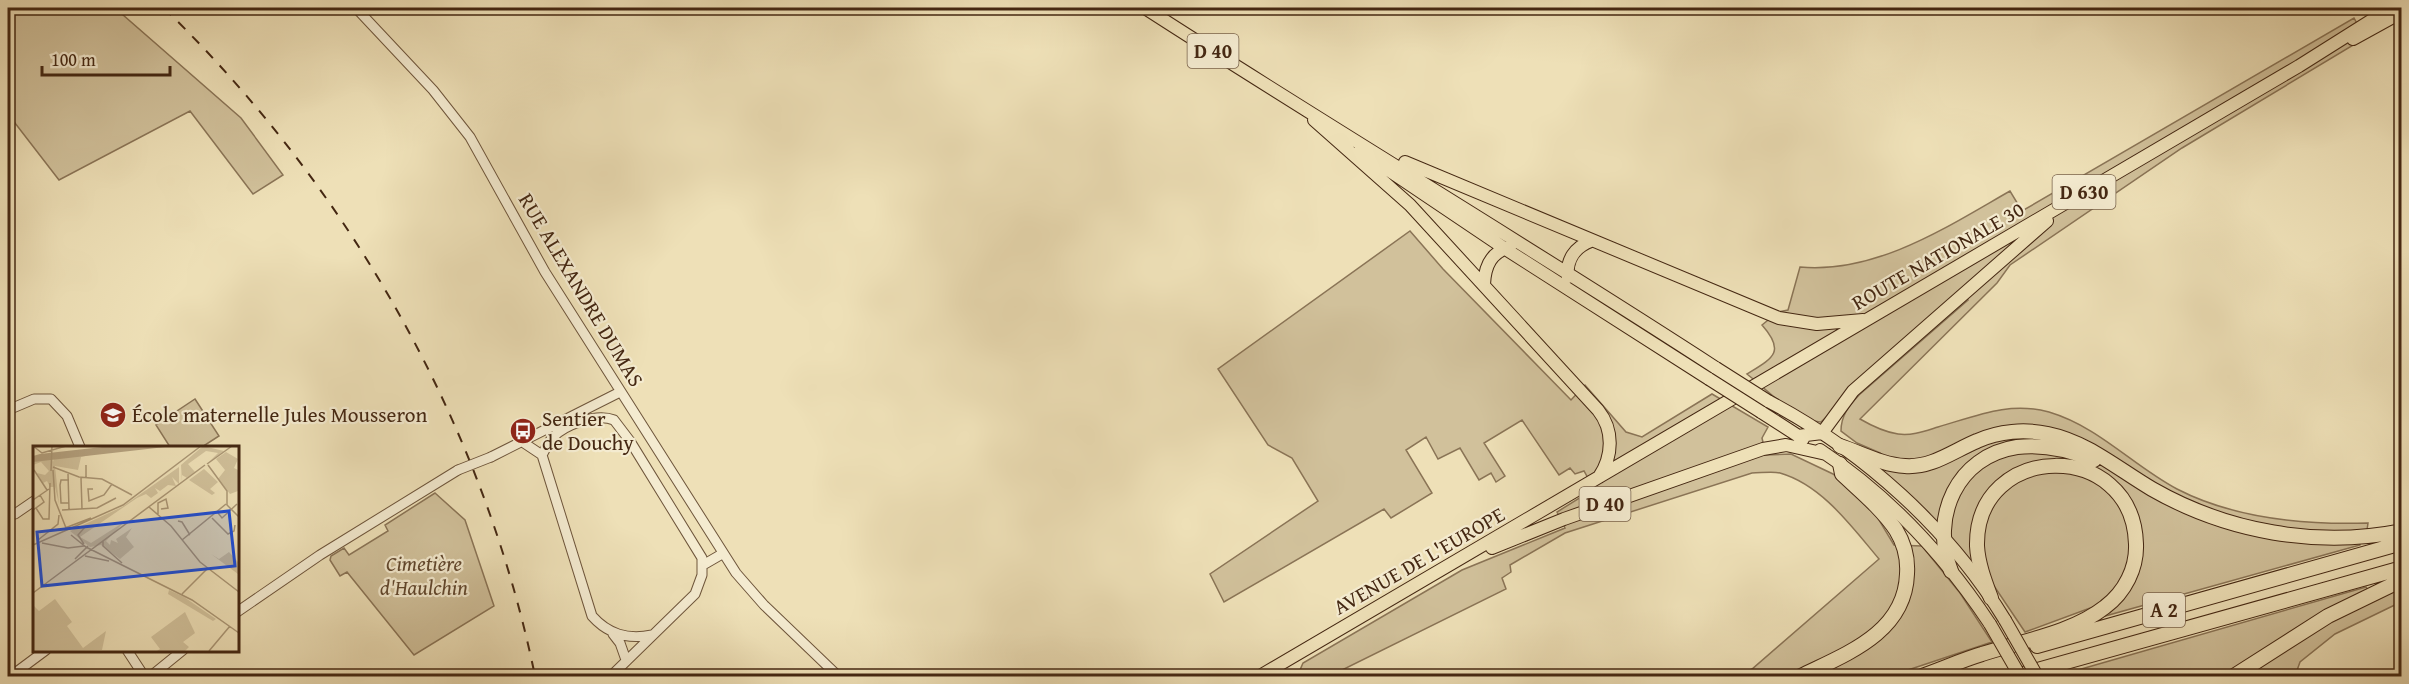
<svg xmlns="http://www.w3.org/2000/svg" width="2409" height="684" viewBox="0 0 2409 684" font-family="'Gentium Book Plus',serif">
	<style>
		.green { fill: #d1c19b; stroke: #8a7456; stroke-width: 1.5 }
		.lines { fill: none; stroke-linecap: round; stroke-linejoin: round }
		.minor-casing { stroke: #6e553b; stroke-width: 11 }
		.major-casing { stroke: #442712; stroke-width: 14 }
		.highway-casing { stroke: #442712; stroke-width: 16 }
		.minor { stroke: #f4ebd0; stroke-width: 9 }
		.major { stroke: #eee0b7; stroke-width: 12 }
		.highway { stroke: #eee0b7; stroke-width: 14 }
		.rail { stroke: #442712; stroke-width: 2; stroke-dasharray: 10 10; stroke-linecap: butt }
		.minor-bridge-casing { stroke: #6e553b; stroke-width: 11; stroke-linecap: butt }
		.major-bridge-casing { stroke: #442712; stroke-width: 14; stroke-linecap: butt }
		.minor-bridge { stroke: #f4ebd0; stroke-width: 9 }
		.major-bridge { stroke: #eee0b7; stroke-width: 12 }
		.labels { text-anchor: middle; stroke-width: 4.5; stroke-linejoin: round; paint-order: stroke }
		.shield { fill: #f4ebd0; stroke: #79624b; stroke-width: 1.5 }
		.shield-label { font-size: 20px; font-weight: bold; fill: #442712 }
		.street-label { font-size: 21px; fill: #442712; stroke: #f4ebd0 }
		.poi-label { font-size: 21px; fill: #442712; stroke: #f4ebd0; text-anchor: start }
		.park-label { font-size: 21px; font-style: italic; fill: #60462d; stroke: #f4ebd0 }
		.inset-road { fill: none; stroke: #aa9675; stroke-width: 1.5 }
		.view { fill: #1d4ed8; fill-opacity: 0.15; stroke: #1d4ed8; stroke-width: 3 }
		.inset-edge { fill: none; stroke: #442712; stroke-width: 3 }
	</style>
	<rect width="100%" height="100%" fill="#eee0b7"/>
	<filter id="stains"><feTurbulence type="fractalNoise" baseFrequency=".00333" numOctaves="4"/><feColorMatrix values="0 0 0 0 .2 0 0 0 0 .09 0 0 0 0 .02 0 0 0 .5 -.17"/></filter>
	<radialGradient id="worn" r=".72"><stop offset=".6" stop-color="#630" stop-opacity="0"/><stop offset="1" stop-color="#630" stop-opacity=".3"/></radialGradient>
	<path class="green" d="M8,8H115L241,118L283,175L253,194L190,111L59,180L8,114Z
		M2354,18L2365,38L2182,148L2010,265L1997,283L1860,419C1872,426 1884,432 1898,434C1912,436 1925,431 1938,427C1976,416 2009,401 2049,412C2099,427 2132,465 2177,489C2235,519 2304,525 2368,523L2367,530L2358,531L2360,545L2098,618L2093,607L2025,632L1992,583L1985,565L1970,563L1928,512L1876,464L1880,453L1857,443L1841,431C1841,415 1849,406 1859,395L1968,300L1958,293L1821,422C1798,423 1765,388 1747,374C1773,358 1786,352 1762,325L1778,312L1788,310L1800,267C1876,274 1947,227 2010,191L2022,211Z
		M1410,231L1443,269L1571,400L1585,385L1626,432L1642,437L1712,394L1768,427L1762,438L1766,455L1791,454L1833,474L1870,505L1894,545L1922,546L1960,593L1992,642L1890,676H1738L1752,669L1879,559C1852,527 1822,485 1780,473C1772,471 1761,473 1752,473L1565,533L1510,565L1511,572L1502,578L1506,589L1330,676H1304L1300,670L1303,663L1462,570L1565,528L1557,512L1594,489L1584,471L1575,474L1570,468L1559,475L1522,420L1484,443L1505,476L1496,482L1491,473L1479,480L1460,448L1438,459L1426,437L1406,450L1432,493L1391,518L1384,509L1224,602L1210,574L1318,501L1292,458L1268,445L1218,369Z
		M195,399L219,436L202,447H170L156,425Z
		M435,493L465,520L494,606L414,655L347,572L340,576L330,560L331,556L344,548L349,555L388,531L385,525Z
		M2401,586V602L2335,634L2300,662L2295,676H2057L2366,587L2373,597Z"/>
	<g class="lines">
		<defs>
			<path id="minor" d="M356,8L433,90L470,137L545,272L736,573L764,605L838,676
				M8,410L34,399H51L67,416L80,447
				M521,441L542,455L592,616C608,634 627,640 652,635
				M542,455C545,450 548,443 552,438C564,425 596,413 614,420L630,441L702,558V575L695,594L611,676
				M491,457L620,392
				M8,515L15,514L34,501
				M703,565L722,554
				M237,612L320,555L458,470
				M613,634L620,643L626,660
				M127,650L144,676
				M11,676L46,650
				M151,676L183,650"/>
			<path id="major" d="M1145,8C1334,130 1527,245 1716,368
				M2353,39L2402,12
				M1314,120L1410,205L1598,410C1614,430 1613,456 1599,477
				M1360,151L1504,248L1709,379
				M1405,162L1779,318L1817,324L1863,320
				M1568,277C1566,260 1575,247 1591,241
				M1484,284C1485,266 1491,252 1510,247
				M1768,401C1863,451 1949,528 2005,620
				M1761,412L1803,439
				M1798,436L1822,433L1853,391L2047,221
				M1820,450C1888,495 1945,556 1990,624
				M1492,548L1564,519L1763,449L1786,445L1826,454
				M1260,676L2299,66L2391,8"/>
			<path id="highway" d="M1840,446C1861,453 1883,465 1905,466C1932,468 1953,451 1977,441C1999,431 2025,429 2048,434C2087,442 2118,469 2152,489C2227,532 2317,548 2402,531
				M1951,571C1930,517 1957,456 2017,447C2044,444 2070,450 2094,460
				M2037,646L2402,543
				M1801,676C1846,654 1905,633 1907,574C1908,559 1904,543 1896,530C1882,509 1860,491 1842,474L1840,464
				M1922,676C1942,669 1962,660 1982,654C2022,641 2072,633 2105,607C2125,592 2137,568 2136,544C2133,438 1975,441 1977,546C1978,564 1985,582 1991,598
				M2016,676L2402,568
				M2234,676L2328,616L2402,580"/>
		</defs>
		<use href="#minor" class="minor-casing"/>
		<use href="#major" class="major-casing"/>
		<use href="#highway" class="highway-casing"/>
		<use href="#minor" class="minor"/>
		<use href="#major" class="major"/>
		<use href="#highway" class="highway"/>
		<path class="rail" d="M164,8C349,188 483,423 535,676"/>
		<defs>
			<path id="minor-bridge" d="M458,470L491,457"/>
			<path id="major-bridge" d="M1716,368L1768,401
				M1709,379L1761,412
				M2005,620L2037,676
				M1990,624L2020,676"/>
		</defs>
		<use href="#minor-bridge" class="minor-bridge-casing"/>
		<use href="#major-bridge" class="major-bridge-casing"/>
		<use href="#minor-bridge" class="minor-bridge"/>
		<use href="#major-bridge" class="major-bridge"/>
	</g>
	<defs>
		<symbol id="school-disc" viewBox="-11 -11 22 22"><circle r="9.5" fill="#8f2418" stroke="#f4ebd0"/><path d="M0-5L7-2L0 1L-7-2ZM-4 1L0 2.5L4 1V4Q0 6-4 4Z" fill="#fff"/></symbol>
		<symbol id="bus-disc" viewBox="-11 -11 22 22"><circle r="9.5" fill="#8f2418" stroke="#f4ebd0"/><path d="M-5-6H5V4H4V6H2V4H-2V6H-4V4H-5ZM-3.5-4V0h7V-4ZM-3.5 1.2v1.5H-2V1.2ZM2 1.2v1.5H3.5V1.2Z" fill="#fff"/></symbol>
	</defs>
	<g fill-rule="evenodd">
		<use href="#school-disc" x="98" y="400" width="30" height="30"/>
		<use href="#bus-disc" x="508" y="416" width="30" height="30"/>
	</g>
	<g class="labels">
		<g class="shield">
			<rect x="1187.5" y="34" width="51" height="34" rx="4.5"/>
			<rect x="2052.5" y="175" width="63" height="34" rx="4.5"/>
			<rect x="1579.5" y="487" width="51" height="34" rx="4.5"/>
			<rect x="2143" y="593" width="42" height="34" rx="4.5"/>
		</g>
		<g class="shield-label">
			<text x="1213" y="58">D 40</text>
			<text x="2084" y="199">D 630</text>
			<text x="1605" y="511">D 40</text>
			<text x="2164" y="617">A 2</text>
		</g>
		<g class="street-label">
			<text transform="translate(1938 256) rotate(-30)" y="7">ROUTE NATIONALE 30</text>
			<text transform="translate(581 290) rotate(59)" y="7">RUE ALEXANDRE DUMAS</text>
			<text transform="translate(1419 561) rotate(-30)" y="7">AVENUE DE L'EUROPE</text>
		</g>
		<g class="poi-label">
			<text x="132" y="422">École maternelle Jules Mousseron</text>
			<text x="542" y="426">Sentier<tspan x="542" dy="24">de Douchy</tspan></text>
		</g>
		<g class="park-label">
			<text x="424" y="571">Cimetière<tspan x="424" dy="24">d'Haulchin</tspan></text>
		</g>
	</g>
	<g transform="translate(33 446)">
		<rect width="206" height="206" fill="#eee0b7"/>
		<path d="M170,0L191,5L175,17L185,7L173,5L155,18L162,26L154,32L149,29V36L148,19ZM193,6L205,13L201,22L205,24V45L197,48L185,33L192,24L183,13ZM65,7L48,11L45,24L22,20L26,58L22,41H17L14,35L10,37L4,27L12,29L16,25L8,16L0,19V16L9,13L19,12L20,16L21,12ZM146,21V38L139,31L143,40L135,39L127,45L122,42L125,47L118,52L113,48L104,52L47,91L58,97L91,76L73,95L77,99L78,94L85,97L83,93L99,82L93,91L101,101L87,113L68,99L57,101L37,85L89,61ZM171,23L185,36L177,43L182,47L179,49L156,34ZM196,106L205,116V128L178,108L186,113ZM136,144L151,151L183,173L180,175L135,148ZM22,153L39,176L34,180L50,202L73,185L69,204L0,205V159L6,165ZM152,166L162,187L150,196L156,201L152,205H124L127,203L118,191Z" fill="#d1c19b"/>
		<path d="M78,0H141L0,16V10L7,8Z" fill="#b4a17f"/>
		<path class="inset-road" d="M0,0L9,7L33,0M174,18L199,0M175,19L194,45V59L206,71M20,21L46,31L69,33L99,49M1,24L14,44M20,24L22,54L33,82M18,25L19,0M35,28L36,63M48,32L49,63M53,32V19V28M36,34H28L27,39L28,57H36M60,43H55L56,55L71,49L79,38M0,54L16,43M116,61L138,80L167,116L206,146M3,62L10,73H16L17,37M0,64L11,56L7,49M29,64L64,62L83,52M185,67L189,72L204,58M125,69V57L133,53L135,62L128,63M179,72L195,88L201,85L202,79M145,75L149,76L157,89M32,82L58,72M38,89L53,101L159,154L206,187M5,94L25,78L26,69M149,94L193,58M70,95V100L89,117M9,97L35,102L51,100M51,98L45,89L52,81M0,99L90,59L168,0M52,110L76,115M42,113L55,100M0,147L172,19M149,148L174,123M176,205L197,180"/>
		<path class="view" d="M196,65L202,120L9,140L4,86Z"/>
		<rect width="206" height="206" class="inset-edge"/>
	</g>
	<rect width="2409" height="684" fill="none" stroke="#eee0b7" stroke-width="30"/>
	<rect x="9" y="9" width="2391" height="666" fill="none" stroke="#442712" stroke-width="3"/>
	<rect x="15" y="15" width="2379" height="654" fill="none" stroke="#442712" stroke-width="1.5"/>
	<path d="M42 66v9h128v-9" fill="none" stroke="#442712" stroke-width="3"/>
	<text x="51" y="66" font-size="18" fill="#442712" stroke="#f4ebd0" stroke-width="4.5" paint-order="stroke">100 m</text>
	<rect width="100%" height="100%" filter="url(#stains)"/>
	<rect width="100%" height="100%" fill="url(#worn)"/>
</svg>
